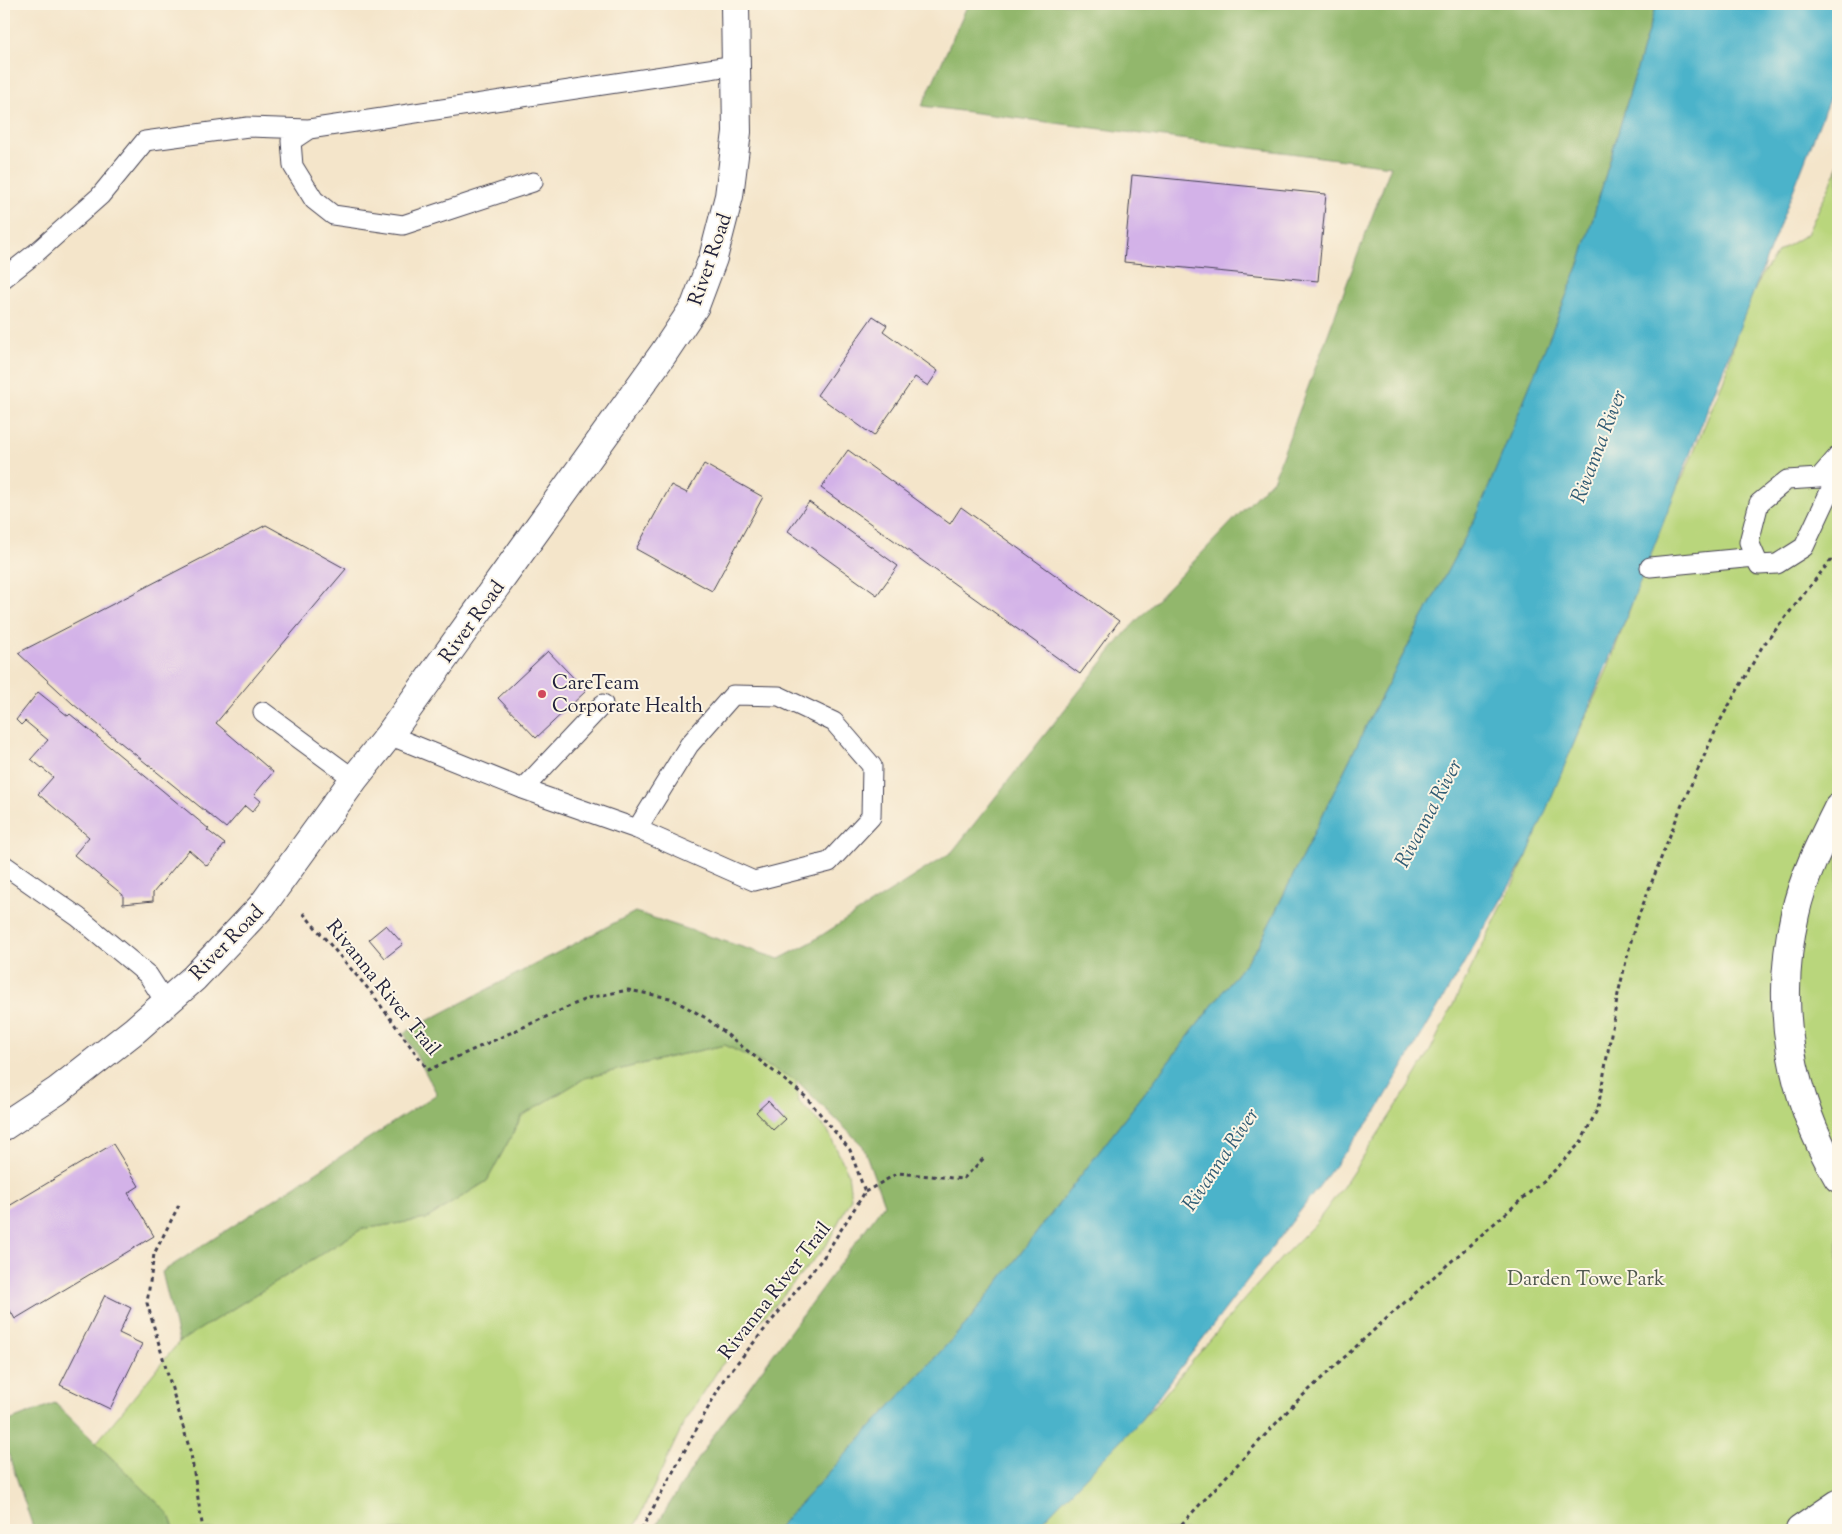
<svg xmlns="http://www.w3.org/2000/svg" width="1842" height="1534" viewBox="0 0 1842 1534" font-family="'Sorts Mill Goudy',serif">
	<style>
		.green { fill: #b9d67c; stroke: #6e7c5c }
		.forest { fill: #92b76c; stroke: #5a6c54 }
		.water { fill: #4bb3ca; stroke: #366a82 }
		.building { fill: #d3b2e8 }
		.lines { fill: none; stroke-linecap: round; stroke-linejoin: round }
		.service-casing { stroke: #423f50; stroke-width: 21 }
		.minor-casing { stroke: #423f50; stroke-width: 30 }
		.tertiary-casing { stroke: #423f50; stroke-width: 30 }
		.path { stroke: #423f50; stroke-width: 3; stroke-dasharray: 4 4; stroke-linecap: butt }
		.service { stroke: #fff; stroke-width: 19 }
		.minor { stroke: #fff; stroke-width: 28 }
		.tertiary { stroke: #fff; stroke-width: 28 }
		.poi-dot { fill: #d1495b; stroke: #fcf5e5; stroke-width: 2 }
		.labels { text-anchor: middle; stroke-width: 4; stroke-linejoin: round; paint-order: stroke }
		.street-label { font-size: 20px; fill: #22223b; stroke: #fcf5e5 }
		.poi-label { font-size: 20px; fill: #22223b; stroke: #fcf5e5; text-anchor: start }
		.park-label { font-size: 20px; fill: #4f584e; stroke: #fcf5e5 }
		.water-label { font-size: 21px; font-style: italic; fill: #325c74; stroke: #fcf5e5 }
	</style>
	<rect width="100%" height="100%" fill="#fcf5e5"/>
	<filter id="ink" filterUnits="userSpaceOnUse"><feTurbulence type="fractalNoise" baseFrequency=".02" numOctaves="2"/><feDisplacementMap in="SourceGraphic" scale="10" xChannelSelector="R" yChannelSelector="G"/><feConvolveMatrix kernelMatrix="1 2 1 2 8 2 1 2 1" color-interpolation-filters="sRGB"/></filter>
	<filter id="wash" filterUnits="userSpaceOnUse"><feTurbulence type="fractalNoise" baseFrequency=".0096" numOctaves="4" result="noise"/><feDisplacementMap in="SourceGraphic" scale="20" xChannelSelector="R" yChannelSelector="G"/><feGaussianBlur stdDeviation="1.12" result="paint"/><feColorMatrix in="noise" values="0 0 0 0 0 0 0 0 0 0 0 0 0 0 0 0 0 1.4 0 .05"/><feComposite in="paint" operator="in"/></filter>
	<g filter="url(#wash)">
		<rect width="100%" height="100%" fill="#f4e5ca"/>
		<path class="green" d="M1838,162V1530H1032L1158,1402L1242,1302L1284,1255L1316,1223L1345,1184L1409,1087L1429,1053L1527,856L1539,820L1607,670L1673,493L1683,477L1724,379L1735,340L1737,325L1764,271L1779,251L1807,234L1836,172Z
			M725,1045L796,1080L799,1102L828,1131L848,1173L851,1198L826,1246L720,1367L684,1423L637,1522L631,1530H175L168,1513L96,1443L179,1342L362,1229L426,1219L487,1181L522,1116L585,1078L670,1057Z"/>
		<path class="forest" d="M968,4H1656L1580,262L1479,511L1372,714L1259,945L966,1324L776,1530H653L713,1436L884,1204L863,1146L796,1080L725,1045L670,1057L585,1078L522,1116L487,1181L426,1219L362,1229L179,1342L162,1272L437,1094L404,1033L635,912L779,959L808,944L952,852L1126,632L1274,478L1391,166L922,106Z
			M55,1403L168,1513L175,1530H34L4,1441V1423Z"/>
		<path class="water" d="M1656,4H1838V76L1624,623L1527,856L1378,1109L1140,1421L1034,1530H776L966,1324L1259,945L1372,714L1479,511L1580,262Z"/>
		<g id="blocks">
			<path class="building" d="M1132,175L1326,194L1318,281L1124,262Z
				M873,316L887,325L883,331L938,371L928,386L915,377L874,436L817,395Z
				M848,450L950,524L961,507L1119,621L1080,674L821,488Z
				M704,464L763,497L712,591L636,549L671,485L687,493Z
				M809,502L898,566L877,595L788,531Z
				M266,525L346,569L216,723L273,772L254,795L261,801L252,812L245,806L226,828L73,704L18,653Z
				M548,651L586,691L536,738L498,698Z
				M38,692L68,716L70,714L209,829L207,830L225,844L207,866L189,850L153,893V901L123,904V895L74,855L89,837L38,794L53,777L31,759L48,740L25,721L21,725L16,720Z
				M386,925L403,944L385,958L369,939Z
				M768,1101L785,1119L773,1130L756,1112Z
				M113,1144L139,1186L128,1193L154,1236L15,1319L4,1300V1209Z
				M105,1295L131,1308L119,1333L142,1344L110,1409L60,1385Z"/>
		</g>
	</g>
	<g filter="url(#ink)">
		<use href="#blocks" fill-opacity="0" stroke="#423f50" stroke-width="1"/>
		<g class="lines">
			<defs>
				<path id="service" d="M533,182L403,225L333,215L314,200L293,166L291,141L309,129L736,65
					M4,278L37,252L100,196L145,141L248,127L309,129
					M1838,456L1819,478L1787,480L1759,503L1749,542L1759,565L1777,564L1804,547L1838,474
					M1650,567L1755,557
					M263,712L354,779
					M389,735L523,789L637,829L754,881L829,862L871,817L872,766L834,722L779,696L733,695L689,745L637,829
					M523,789L603,704
					M4,865L78,917L148,975L166,1003"/>
				<path id="minor" d="M1838,808C1821,842 1803,877 1795,914C1774,1006 1790,1096 1838,1178
					M1800,1530L1838,1504"/>
				<path id="tertiary" d="M4,1126L57,1091L135,1030L194,978L262,906L354,779L389,735L663,354L695,306L713,258L729,196L737,132L735,4"/>
			</defs>
			<use href="#service" class="service-casing"/>
			<use href="#minor" class="minor-casing"/>
			<use href="#tertiary" class="tertiary-casing"/>
			<path class="path" d="M1838,243L1836,248L1838,275
				M303,913L370,991L428,1070L588,998L628,990L670,998L706,1018L806,1097L850,1150L865,1192L823,1258L724,1379L641,1530
				M1838,1009L1837,1022L1838,1037
				M865,1192L898,1173L963,1179L985,1157
				M179,1205L154,1254L147,1303L191,1454L203,1530
				M1176,1530L1297,1401L1387,1318L1555,1170L1581,1142L1598,1108L1618,994L1635,925L1681,807L1720,721L1762,647L1838,551"/>
			<use href="#service" class="service"/>
			<use href="#minor" class="minor"/>
			<use href="#tertiary" class="tertiary"/>
		</g>
	</g>
	<circle class="poi-dot" cx="542" cy="694" r="5"/>
	<g class="labels">
		<g class="street-label">
			<text transform="translate(709 259) rotate(-71)" y="7">River Road</text>
			<text transform="translate(471 621) rotate(-54)" y="7">River Road</text>
			<text transform="translate(226 942) rotate(-46)" y="7">River Road</text>
			<text transform="translate(384 987) rotate(51)" y="7">Rivanna River Trail</text>
			<text transform="translate(774 1290) rotate(-52)" y="7">Rivanna River Trail</text>
		</g>
		<g class="poi-label">
			<text x="552" y="689">CareTeam<tspan x="552" dy="23">Corporate Health</tspan></text>
		</g>
		<g class="park-label">
			<text x="1586" y="1285">Darden Towe Park</text>
		</g>
		<g class="water-label">
			<text transform="translate(1598 446) rotate(-69)" y="7">Rivanna River</text>
			<text transform="translate(1428 813) rotate(-62)" y="7">Rivanna River</text>
			<text transform="translate(1220 1159) rotate(-56)" y="7">Rivanna River</text>
		</g>
	</g>
	<rect width="1842" height="1534" fill="none" stroke="#fcf5e5" stroke-width="20"/>
</svg>
